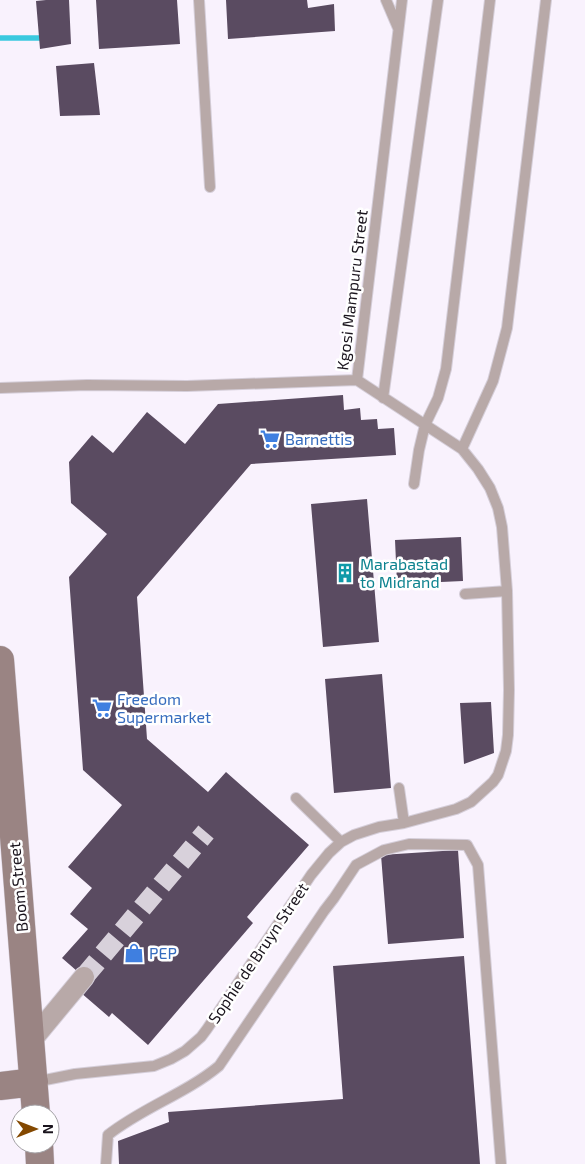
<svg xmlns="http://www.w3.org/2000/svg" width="585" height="1164" viewBox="0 0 585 1164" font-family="'Exo 2',sans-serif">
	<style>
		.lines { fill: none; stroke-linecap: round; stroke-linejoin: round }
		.stream { stroke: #3bc9df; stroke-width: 5.5 }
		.building { fill: #5a4b61 }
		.street-tunnel { stroke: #d8d1db; stroke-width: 20; stroke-dasharray: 20 10; stroke-linecap: butt }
		.lane-casing { stroke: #d5ced9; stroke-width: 12 }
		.street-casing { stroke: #d5ced9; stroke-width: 22 }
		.secondary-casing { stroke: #d5ced9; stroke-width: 29 }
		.lane { stroke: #b8a9a8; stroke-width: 10 }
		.street { stroke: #b8a9a8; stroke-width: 20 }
		.secondary { stroke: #9a8483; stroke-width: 28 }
		.labels { text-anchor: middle; stroke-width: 5; stroke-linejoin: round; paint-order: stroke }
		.street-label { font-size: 16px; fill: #1a141d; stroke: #fff }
		.shop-label { font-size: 16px; fill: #366cbe; stroke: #fff; text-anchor: start }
		.culture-label { font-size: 16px; fill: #0d838f; stroke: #fff; text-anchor: start }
	</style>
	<rect width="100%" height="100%" fill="#f9f2fd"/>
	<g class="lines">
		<path class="stream" d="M0,38H45"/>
	</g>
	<path class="building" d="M46,0H69L71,44L40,49L36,1Z
		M96,0H177L180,44L99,49Z
		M226,0H307L308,8L334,4L335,31L228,39Z
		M94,63L100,115L60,116L56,66Z
		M343,395L344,410L360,408L361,420L377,419L378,429L394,428L396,455L251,464L137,597L147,739L208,792L226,772L309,845L247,917L253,923L148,1045L112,1013L109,1017L80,992L85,978L62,958L88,929L70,914L92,888L68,867L122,805L83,770L69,577L107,534L71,503L69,462L92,435L113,453L147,412L185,444L218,404Z
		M367,499L379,642L323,647L311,504Z
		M461,537L463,581L397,584L395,540Z
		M382,674L391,788L334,793L325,679Z
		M491,702L494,753L464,764L460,703Z
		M458,850L464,938L388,944L381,855Z
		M464,956L480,1164H119L118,1141L169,1122L168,1112L343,1099L333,966Z"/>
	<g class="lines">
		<path class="street-tunnel" d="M84,977L206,832"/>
		<defs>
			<path id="lane" d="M199,0L210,187
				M386,0L398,28
				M357,380L402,0
				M0,388L87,385L187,386L357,380
				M383,398L438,0
				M462,449L493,381L507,328L546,0
				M414,484L419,450L425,425L438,398L446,369L490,0
				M465,594L507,591
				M399,788L404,823
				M296,798L341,842
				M35,1082L75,1074L154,1066L171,1059L185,1051L201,1037L207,1029L311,875L329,853L341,842L354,835L379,827L404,823L456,809L471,802L493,782L498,775L506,751L508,735L509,690L507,591L502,527L498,508L490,488L478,469L462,449L357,380
				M106,1164L108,1135C142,1108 185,1094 219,1066L324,911L334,898L356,865L384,850L409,844L467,845L478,865L501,1164"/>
			<path id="street" d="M31,1041L84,977"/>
			<path id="secondary" d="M0,660L36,1114
				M0,1086L34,1082
				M39,1144L40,1164"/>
		</defs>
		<use href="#lane" class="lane-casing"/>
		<use href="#street" class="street-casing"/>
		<use href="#secondary" class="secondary-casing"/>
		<use href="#lane" class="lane"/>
		<use href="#street" class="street"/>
		<use href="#secondary" class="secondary"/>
	</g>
	<defs>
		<symbol id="supermarket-bare" viewBox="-9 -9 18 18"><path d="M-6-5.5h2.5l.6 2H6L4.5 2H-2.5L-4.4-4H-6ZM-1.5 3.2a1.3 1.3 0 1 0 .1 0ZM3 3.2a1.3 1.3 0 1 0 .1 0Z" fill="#3f7fe0" stroke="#fff" stroke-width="2.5" paint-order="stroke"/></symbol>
		<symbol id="building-bare" viewBox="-9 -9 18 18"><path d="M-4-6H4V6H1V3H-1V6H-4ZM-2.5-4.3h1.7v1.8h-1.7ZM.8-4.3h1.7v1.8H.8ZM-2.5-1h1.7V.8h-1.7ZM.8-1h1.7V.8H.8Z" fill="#0f9aa8" stroke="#fff" stroke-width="2.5" paint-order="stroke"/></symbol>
		<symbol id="shop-bare" viewBox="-9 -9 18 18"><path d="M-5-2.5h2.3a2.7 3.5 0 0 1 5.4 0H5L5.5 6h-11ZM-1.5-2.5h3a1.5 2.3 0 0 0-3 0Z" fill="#3f7fe0" stroke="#fff" stroke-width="2.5" paint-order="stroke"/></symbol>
	</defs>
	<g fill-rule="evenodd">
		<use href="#supermarket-bare" x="256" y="425" width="28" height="28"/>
		<use href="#building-bare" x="331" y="559" width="28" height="28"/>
		<use href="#supermarket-bare" x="88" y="694" width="28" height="28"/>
		<use href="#shop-bare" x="120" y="939" width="28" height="28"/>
	</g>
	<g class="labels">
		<g class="street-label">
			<text transform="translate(352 290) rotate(-83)" y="6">Kgosi Mampuru Street</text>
			<text transform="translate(18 887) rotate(-95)" y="6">Boom Street</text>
			<text transform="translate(258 953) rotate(-56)" y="6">Sophie de Bruyn Street</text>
		</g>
		<g class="shop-label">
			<text x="285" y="445">Barnettis</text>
			<text x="117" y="705">Freedom<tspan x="117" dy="18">Supermarket</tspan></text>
			<text x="149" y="959">PEP</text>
		</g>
		<g class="culture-label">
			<text x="360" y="570">Marabastad<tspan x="360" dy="18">to Midrand</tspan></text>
		</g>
	</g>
	<g transform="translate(35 1129) rotate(90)"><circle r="24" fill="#ffffff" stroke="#a3a1a5"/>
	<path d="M0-4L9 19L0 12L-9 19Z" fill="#834800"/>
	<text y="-8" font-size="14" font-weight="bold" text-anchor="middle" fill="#1a141d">N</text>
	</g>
</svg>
